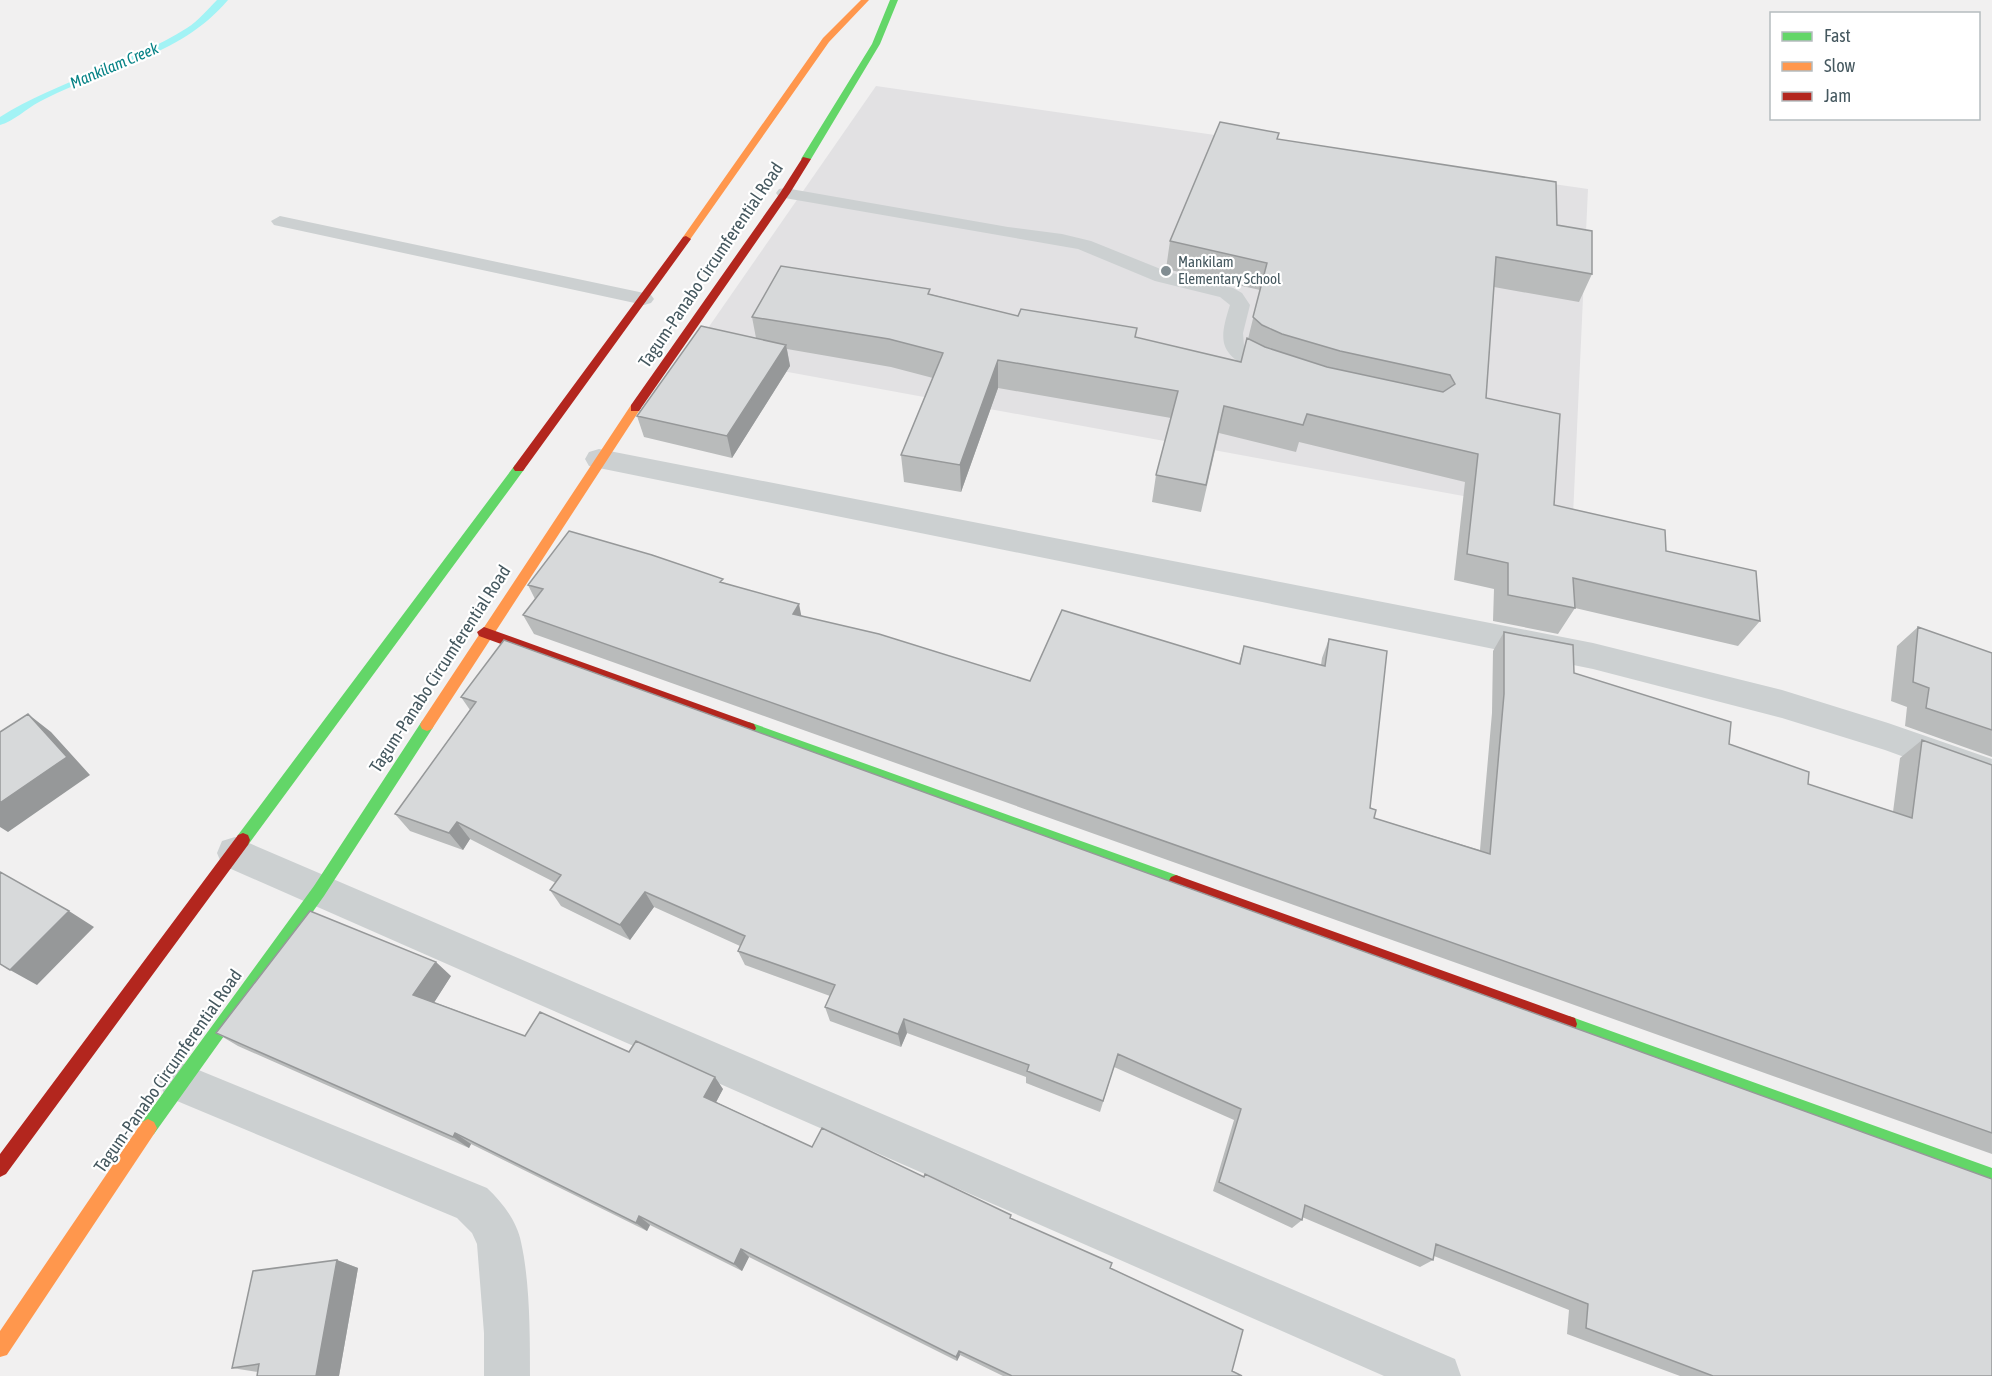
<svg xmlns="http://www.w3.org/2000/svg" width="1992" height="1376" viewBox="0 0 1992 1376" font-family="'Asap Condensed',sans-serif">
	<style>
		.education { fill: #e2e1e3 }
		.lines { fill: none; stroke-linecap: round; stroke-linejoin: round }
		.stream { fill: #a2f3f5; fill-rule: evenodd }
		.lane { fill: #ccd0d1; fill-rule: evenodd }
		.street { fill: #ccd0d1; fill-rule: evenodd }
		.fast { fill: #63d668; fill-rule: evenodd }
		.slow { fill: #ff974d; fill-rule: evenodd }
		.jam { fill: #b3261e; fill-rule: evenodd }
		.wall { fill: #b9bbbb }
		.shaded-wall { fill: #969899 }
		.building { fill: #d7d9da; stroke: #969899; stroke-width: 1.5 }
		.poi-dot { fill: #818d92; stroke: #fff; stroke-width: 2 }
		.labels { text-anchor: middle; stroke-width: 4.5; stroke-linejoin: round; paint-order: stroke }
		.far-poi-label { font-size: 15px; fill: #45585f; stroke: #fff; text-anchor: start }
		.far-water-label { font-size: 16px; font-style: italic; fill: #058285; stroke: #fff }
		.street-label { font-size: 18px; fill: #45585f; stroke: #fff }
	</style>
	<rect width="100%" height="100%" fill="#f1f0f0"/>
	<path class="education" d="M876,86L1588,189L1573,516L690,354Z"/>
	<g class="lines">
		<path class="stream" d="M217,0H228C179,58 103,68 39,102C26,109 14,121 0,125V117C59,80 128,65 187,28C198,21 208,9 217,0Z"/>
		<path class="lane" d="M785,188L1008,227L1062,234L1091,241L1168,272L1233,288L1242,293L1250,305L1243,333L1244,346C1255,357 1277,359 1284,371L1281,376C1271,379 1263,375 1254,370C1218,354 1219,339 1230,305L1220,297L1155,281L1078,249L779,197L776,193L779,189Z
			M280,216L644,293L651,295L654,299L651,303L644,305L274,225L271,221Z"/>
		<path class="street" d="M599,449L1593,643L1782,690L1888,723L1992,759V789L1885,750L1782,718L1593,669L589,466L585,459L589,452Z
			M235,837L1455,1359L1461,1376H1384L222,865L217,853L222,841Z
			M179,1062L487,1188C502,1202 517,1221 521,1242C530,1282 530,1335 530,1376H484V1333L477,1244L472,1233L457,1218L165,1096L159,1082L165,1068Z"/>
		<path class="fast" d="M890,0H898L880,44L811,159L803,161L801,159L872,44Z
			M519,464L525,468L523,471L248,845L243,847L238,845L236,840L238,835L515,465Z
			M427,719L432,721L434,725L432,729L324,896L154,1134L148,1137L142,1134L139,1128L142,1122L314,886L422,721Z
			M749,722L1176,875L1181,877L1184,882L1181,887L1176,889L744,732L742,728L744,724Z
			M1569,1016L1992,1168V1186L1569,1032L1563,1030L1561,1024L1563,1018Z"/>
		<path class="slow" d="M861,0H869L829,42L689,241H683V237L823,38Z
			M635,404L641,408L639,411L432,729L427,731L422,729L420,725L422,721L631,405Z
			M148,1119L154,1122L157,1128L154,1134L7,1355L0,1357V1331L142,1122Z"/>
		<path class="jam" d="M803,157L811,159L790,193L639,411H631V405L780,193Z
			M686,236L691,239L523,471H515L513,468L515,465L683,237Z
			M484,627L754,724L756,728L754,732L749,734L479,636L477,632Z
			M243,833L248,835L250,840L248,845L6,1174L0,1177V1154L238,835Z
			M1176,875L1569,1016L1575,1018L1577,1024L1575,1030L1569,1032L1176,889L1171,887L1168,882L1171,877Z"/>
	</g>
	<path class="wall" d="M1278,140L1557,225L1592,274L1579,302L1494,287L1486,398L1554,505L1666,551L1760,621L1738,646L1575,608L1558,634L1493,621L1494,589L1454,580L1465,482L1299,442L1296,452L1219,433L1201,512L1152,502L1156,475L1171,418L998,388L961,492L904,482L901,455L933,378L891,367L787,349L790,366L732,458L644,437L637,416L756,338L752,317L930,294L1018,316L1136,338L1241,362L1248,339L1260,290L1166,269L1170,241Z
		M724,583L801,616L1030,681L1239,663L1244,646L1321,665L1322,658L1329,639L1370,808L1374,818L1480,850L1492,713L1493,651L1504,632L1574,673L1729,744L1808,784L1893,812L1900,758L1922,740L1992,765V1154L534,634L523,615L535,599L528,585Z
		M1918,627L1992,653V757L1905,726L1907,707L1891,701L1897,646Z
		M461,697L1992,1179V1376H1680L1567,1334L1569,1310L1434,1256L1433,1260L1420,1267L1302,1217V1220L1292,1228L1213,1191L1234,1120L1114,1067L1100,1112L1026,1083V1077L907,1033L901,1047L830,1021L825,1007L830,996L745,965L738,951L740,946L654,907L630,940L561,906L550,890L556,883L470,839L463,850L410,831L395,814L470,710Z
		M451,976L434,1002L525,1036L629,1052L723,1089L716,1102L812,1147L924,1177L1011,1215V1219L1110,1268L1232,1371L1242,1376H1003L960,1355L957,1361L749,1257L742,1271L650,1225L647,1231L471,1144L469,1148L238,1046L216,1033Z
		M337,1260L358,1268L339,1376H257L258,1372L232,1368Z"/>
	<path class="shaded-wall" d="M786,345L790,366L732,458L727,436Z
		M998,360V388L961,492L960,465Z
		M799,604L803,624L793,614Z
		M28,714L51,732L90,775L8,832L0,827V803Z
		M457,822L470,839L463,850L449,833Z
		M645,892L654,907L630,940L620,925Z
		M69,911L94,927L37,985L10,970Z
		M436,962L451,976L430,1009L413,995Z
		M904,1019L907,1033L901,1047L898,1034Z
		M715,1077L723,1089L713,1108L704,1097Z
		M455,1133L471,1144L469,1148L453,1137Z
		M639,1216L650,1225L647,1231L636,1223Z
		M741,1249L749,1257L742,1271L734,1264Z
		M337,1260L358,1268L339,1376H316Z
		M959,1351L960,1355L957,1361L956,1357Z"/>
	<path class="building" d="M1220,122L1279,133L1277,139L1556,182L1557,225L1592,231V274L1496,257L1486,398L1560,414L1554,505L1665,530L1666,551L1756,571L1760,621L1573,578L1575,608L1508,595V563L1467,554L1478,454L1307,414L1303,425L1224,406L1206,485L1156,475L1178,391L998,360L960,465L901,455L943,353L889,339L752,317L781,266L930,289L928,294L1018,316L1021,309L1137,328L1135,337L1241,362L1247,338L1265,347L1327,367L1443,392L1455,384L1450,375L1340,351L1282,334L1262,325L1253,317L1267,263L1170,241Z
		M701,326L786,345L727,436L637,416Z
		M569,531L652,555L723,579L720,582L799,604L793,614L879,634L1030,681L1062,610L1240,664L1244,646L1325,666L1329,639L1387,651L1370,808L1376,810L1374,818L1490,854L1504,694V632L1573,645L1574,673L1731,722L1729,744L1809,772L1808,784L1912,818L1922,740L1992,765V1133L523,615L543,589L528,585Z
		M1918,627L1992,653V730L1926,708L1929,688L1913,682Z
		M504,640L1992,1179V1376H1713L1586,1328L1588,1304L1436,1244L1433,1260L1305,1205L1302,1220L1219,1182L1241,1109L1118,1054L1103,1101L1027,1071L1029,1065L904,1019L898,1034L825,1007L835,985L738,951L745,936L645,892L620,925L550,890L561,875L457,822L449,833L395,814L476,702L461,697Z
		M28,714L67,757L0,803V732Z
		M0,872L69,911L10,970L0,964Z
		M310,911L436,962L413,995L525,1036L540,1012L629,1052L636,1041L715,1077L704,1097L812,1147L822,1128L924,1177L925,1174L1011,1215L1010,1218L1112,1263L1110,1268L1243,1330L1232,1371L1242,1376H1012L959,1351L956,1357L741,1249L734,1264L639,1216L636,1223L455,1133L453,1137L216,1033Z
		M337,1260L316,1376H257L259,1364L232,1368L253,1271Z"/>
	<circle class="poi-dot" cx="1166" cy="271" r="6"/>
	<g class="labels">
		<g class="far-poi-label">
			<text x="1178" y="267">Mankilam<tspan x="1178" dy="17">Elementary School</tspan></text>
		</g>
		<g class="far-water-label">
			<text transform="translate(114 65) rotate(-23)" y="6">Mankilam Creek</text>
		</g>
		<g class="street-label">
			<text transform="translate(711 265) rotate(-56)" y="6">Tagum-Panabo Circumferential Road</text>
			<text transform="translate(440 669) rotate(-57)" y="6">Tagum-Panabo Circumferential Road</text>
			<text transform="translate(168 1071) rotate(-55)" y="6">Tagum-Panabo Circumferential Road</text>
		</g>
	</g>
	<rect x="1770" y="12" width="210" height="108" fill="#ffffff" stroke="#b5bcbf" stroke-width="1.5"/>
	<rect x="1782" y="32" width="30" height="9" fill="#63d668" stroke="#b5bcbf" stroke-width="1.5"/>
	<text x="1824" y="42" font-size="18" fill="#45585f">Fast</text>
	<rect x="1782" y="62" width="30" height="9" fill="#ff974d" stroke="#b5bcbf" stroke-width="1.5"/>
	<text x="1824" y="72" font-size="18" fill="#45585f">Slow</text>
	<rect x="1782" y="92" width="30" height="9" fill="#b3261e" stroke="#b5bcbf" stroke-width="1.5"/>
	<text x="1824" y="102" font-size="18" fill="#45585f">Jam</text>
</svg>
